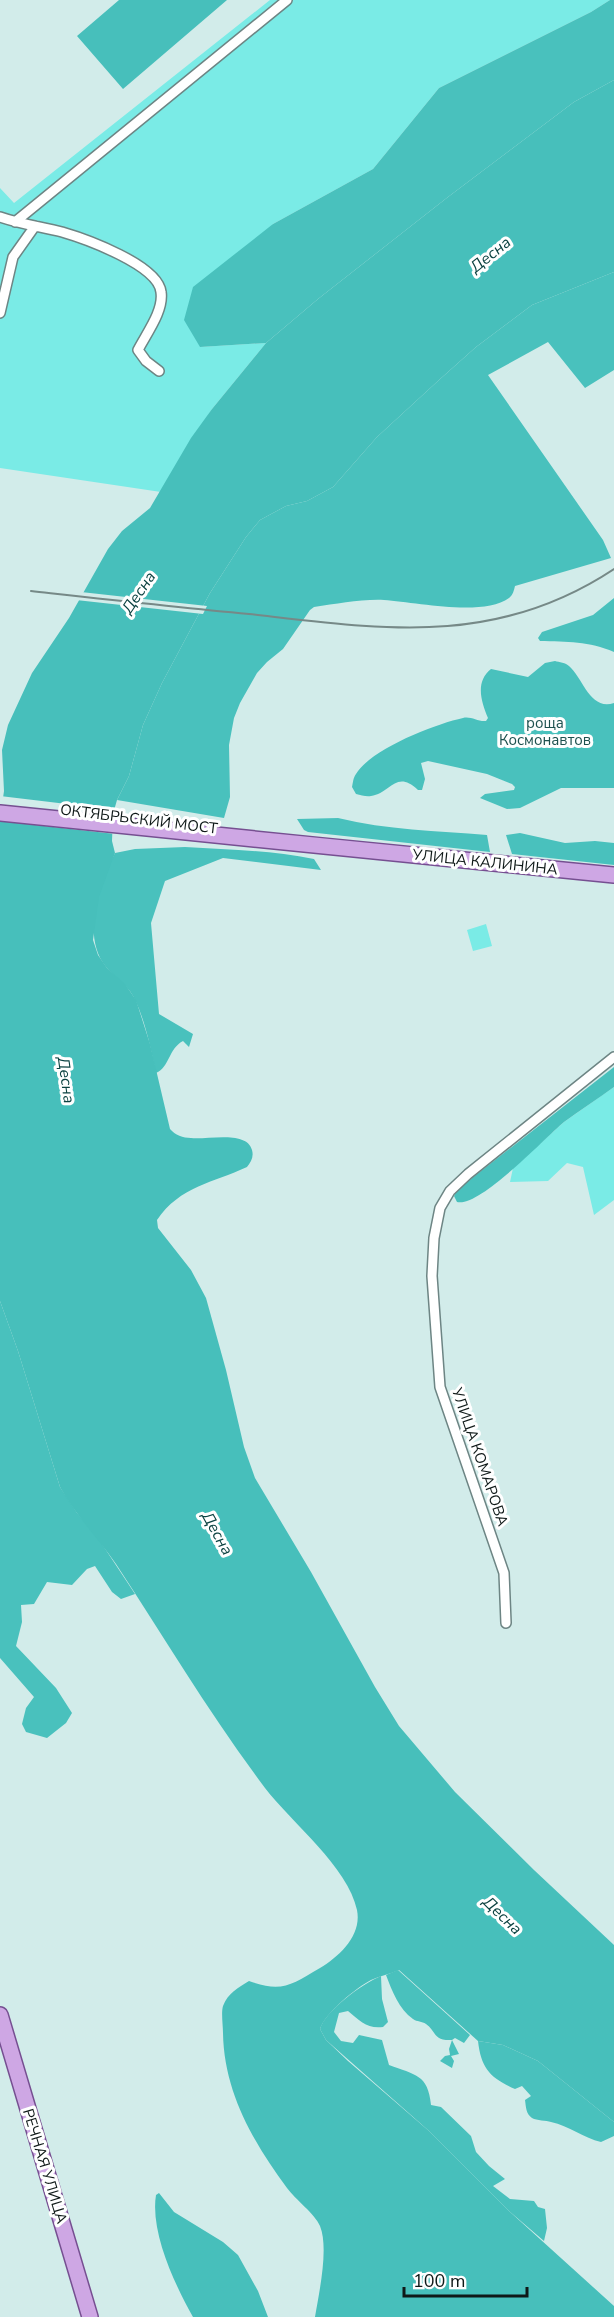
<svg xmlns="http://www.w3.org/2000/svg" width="614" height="2317" viewBox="0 0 614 2317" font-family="'Nunito Sans',sans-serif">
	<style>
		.green { fill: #7aebe6 }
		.forest { fill: #49c1bd }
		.water { fill: #47bfbb }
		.pier { fill: #d2ecea }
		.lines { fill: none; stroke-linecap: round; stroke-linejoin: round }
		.street-casing { stroke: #6d8584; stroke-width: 12 }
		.primary-casing { stroke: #764f91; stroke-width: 18 }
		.street { stroke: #fff; stroke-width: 9 }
		.primary { stroke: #cea7e4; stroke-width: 15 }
		.rail { stroke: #768987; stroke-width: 2 }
		.labels { text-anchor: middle; stroke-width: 6; stroke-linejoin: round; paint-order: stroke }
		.park-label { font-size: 15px; fill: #1e514f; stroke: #fff }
		.street-label { font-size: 15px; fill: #0f1918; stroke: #fff }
		.water-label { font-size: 16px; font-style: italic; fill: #0b4241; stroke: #fff }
	</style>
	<rect width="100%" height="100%" fill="#d2ecea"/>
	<path class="green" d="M270,0H610L591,12L439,88L373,169L273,224L200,347L266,343L212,409L161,492L0,468V188L14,203Z
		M486,924L492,946L473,951L467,930Z
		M614,1087V1200L594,1215L583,1167L567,1163L548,1181L510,1182L513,1168L564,1122Z"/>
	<path class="forest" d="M610,0H614V80L574,102L448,197L318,299L266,343L200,347L184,320L193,287L273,224L373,169L439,88L591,12Z
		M614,272V370L585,388L548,342L488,375L603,540L611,558L515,586C514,590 513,595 509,598C483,617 415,602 384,600C361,599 337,604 314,607L310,610L283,649L267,662L257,673L240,703L234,718L229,745L230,797L224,818L117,800L129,776L143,725L162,683L210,593L246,537L260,520L286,506L307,501L333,487L377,437L439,380L476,347L532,305Z
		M614,598V652C589,641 567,642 540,641L538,638L542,632L593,615Z
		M555,661C559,662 566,663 569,666C583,678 590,711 614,703V788H561L520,808L507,809L480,798L485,794L514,790L515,787L512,784L487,774L428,761L421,763L425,779L422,790H418C396,769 391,793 371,796C366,797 361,795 356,794L352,787C353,783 353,778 356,774C371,749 435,724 463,718C471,716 478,722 486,721L488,718C481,701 475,682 491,669L528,677L545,663Z
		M338,818C387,830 437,831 487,835L490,852L308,832L304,830L297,819Z
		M520,833L565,843L595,841L614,843V865L512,854L506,835Z
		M185,847C229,850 271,850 314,859L321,870L223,858L165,881L151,923L159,1014L193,1034L189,1047L183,1041C168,1049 170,1067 156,1073C151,1050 146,1024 136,1002C130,986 116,979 106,967C81,936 99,885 115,853L135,849Z
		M614,1067V1087C598,1099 580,1110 564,1122C545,1138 479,1208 457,1202L454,1196L458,1189Z
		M0,1301L18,1351L60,1487L77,1513L96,1535L135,1594L121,1599L112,1592L95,1566L87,1569L72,1585L47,1582L34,1604L21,1605L22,1622L16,1646L56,1688L72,1713L66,1723L47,1738L26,1732L22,1724L26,1708L34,1697L0,1658Z
		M398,1970L470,2035L464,2043L455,2038L452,2040L459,2054L451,2056L454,2061L452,2068L440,2061L445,2056L450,2055L449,2049L452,2040C433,2041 437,2032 426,2024C422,2021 417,2022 413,2019C399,2009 392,1991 386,1975Z
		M381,1976L382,1999L388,2022L383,2027C367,2029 360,2021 348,2011L339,2013L334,2032L341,2041L353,2043L359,2035L382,2040L389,2065C415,2075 428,2074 431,2105L441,2107L471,2136L476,2152L489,2166L505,2179L493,2186L510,2199L534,2201L538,2207L545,2209L547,2228L544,2241L509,2211L429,2131L326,2040L320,2029C326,2010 362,1984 381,1976Z
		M478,2041L503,2045L538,2061L614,2122V2136L601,2142C584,2138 569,2126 551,2122C546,2120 537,2121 532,2118C526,2114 526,2107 525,2100L531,2096L522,2086L515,2089C490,2078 481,2068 478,2041Z"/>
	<path class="water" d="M119,0H227L123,89L77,36Z
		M614,80V272L532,305L476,347L439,380L377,437L333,487L307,501L286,506L260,520L246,537L210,593L162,683L143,725L129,776L117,800L113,814L112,841L115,853L99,897L93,940L98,955L107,968L125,984L136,1000L150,1044L170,1129C175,1135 183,1138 191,1138C206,1140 247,1130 252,1150C254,1157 251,1162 247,1167C213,1183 180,1186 157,1220L158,1228L191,1270L206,1298L226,1370L244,1447L255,1478L311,1572L375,1687L399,1726L455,1792L534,1870L614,1945V2122L538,2061L503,2045L478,2041L399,1970C390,1974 380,1976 371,1980C356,1988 325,2013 320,2029L326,2040L348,2061L429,2131L509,2211L614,2306V2317H315C319,2293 329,2248 320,2226C315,2214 295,2199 287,2188C253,2142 224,2092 223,2033C223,2025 221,2013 223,2006C228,1993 238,1988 249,1981C282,1993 291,1985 320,1968C340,1956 362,1935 357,1910C348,1867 292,1823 265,1788C211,1716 165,1639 116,1564C98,1538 75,1515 60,1487L18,1351L0,1301V819L4,791L2,750L8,725L32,673L69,618L108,549L122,531L150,508L191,438L212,409L266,343L318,299L448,197L574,102Z
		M159,2193L174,2212L223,2242L238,2255L258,2291L268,2317H193C175,2285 150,2232 156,2195Z"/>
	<path class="pier" d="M81,592L207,606L203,614L76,600Z
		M0,796L117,810L115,834L0,821Z"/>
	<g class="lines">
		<defs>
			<path id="street" d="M0,217C20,224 42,227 62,232C86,239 158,265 161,292C164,311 146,334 138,350L146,361L159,371
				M15,222L287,0
				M0,313L13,257L35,226
				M506,1623L504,1573L440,1387L432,1276L434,1238L440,1208L450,1191L468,1174L614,1057"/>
			<path id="primary" d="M0,813C205,835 409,854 614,875
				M0,2015L90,2317"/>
		</defs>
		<use href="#street" class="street-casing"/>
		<use href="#primary" class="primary-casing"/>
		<use href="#street" class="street"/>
		<use href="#primary" class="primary"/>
		<path class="rail" d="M31,591C104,599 176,607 249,614C382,629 495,648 614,569"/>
	</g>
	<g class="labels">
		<g class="park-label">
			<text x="545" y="728">роща<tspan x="545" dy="17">Космонавтов</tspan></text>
		</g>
		<g class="street-label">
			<text transform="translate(139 819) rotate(7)" y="5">ОКТЯБРЬСКИЙ МОСТ</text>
			<text transform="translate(485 862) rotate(6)" y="5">УЛИЦА КАЛИНИНА</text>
			<text transform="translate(480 1457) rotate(71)" y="5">УЛИЦА КОМАРОВА</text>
			<text transform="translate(45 2166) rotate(73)" y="5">РЕЧНАЯ УЛИЦА</text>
		</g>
		<g class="water-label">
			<text transform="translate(490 254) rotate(-39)" y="6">Десна</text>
			<text transform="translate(138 592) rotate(-56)" y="6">Десна</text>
			<text transform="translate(67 1080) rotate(82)" y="6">Десна</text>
			<text transform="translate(218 1533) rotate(61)" y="6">Десна</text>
			<text transform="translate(503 1915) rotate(44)" y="6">Десна</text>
		</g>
	</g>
	<path d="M404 2287v9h123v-9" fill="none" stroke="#0f1918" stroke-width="3"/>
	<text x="413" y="2287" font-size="18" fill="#0f1918" stroke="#ffffff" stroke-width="4.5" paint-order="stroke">100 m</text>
</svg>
